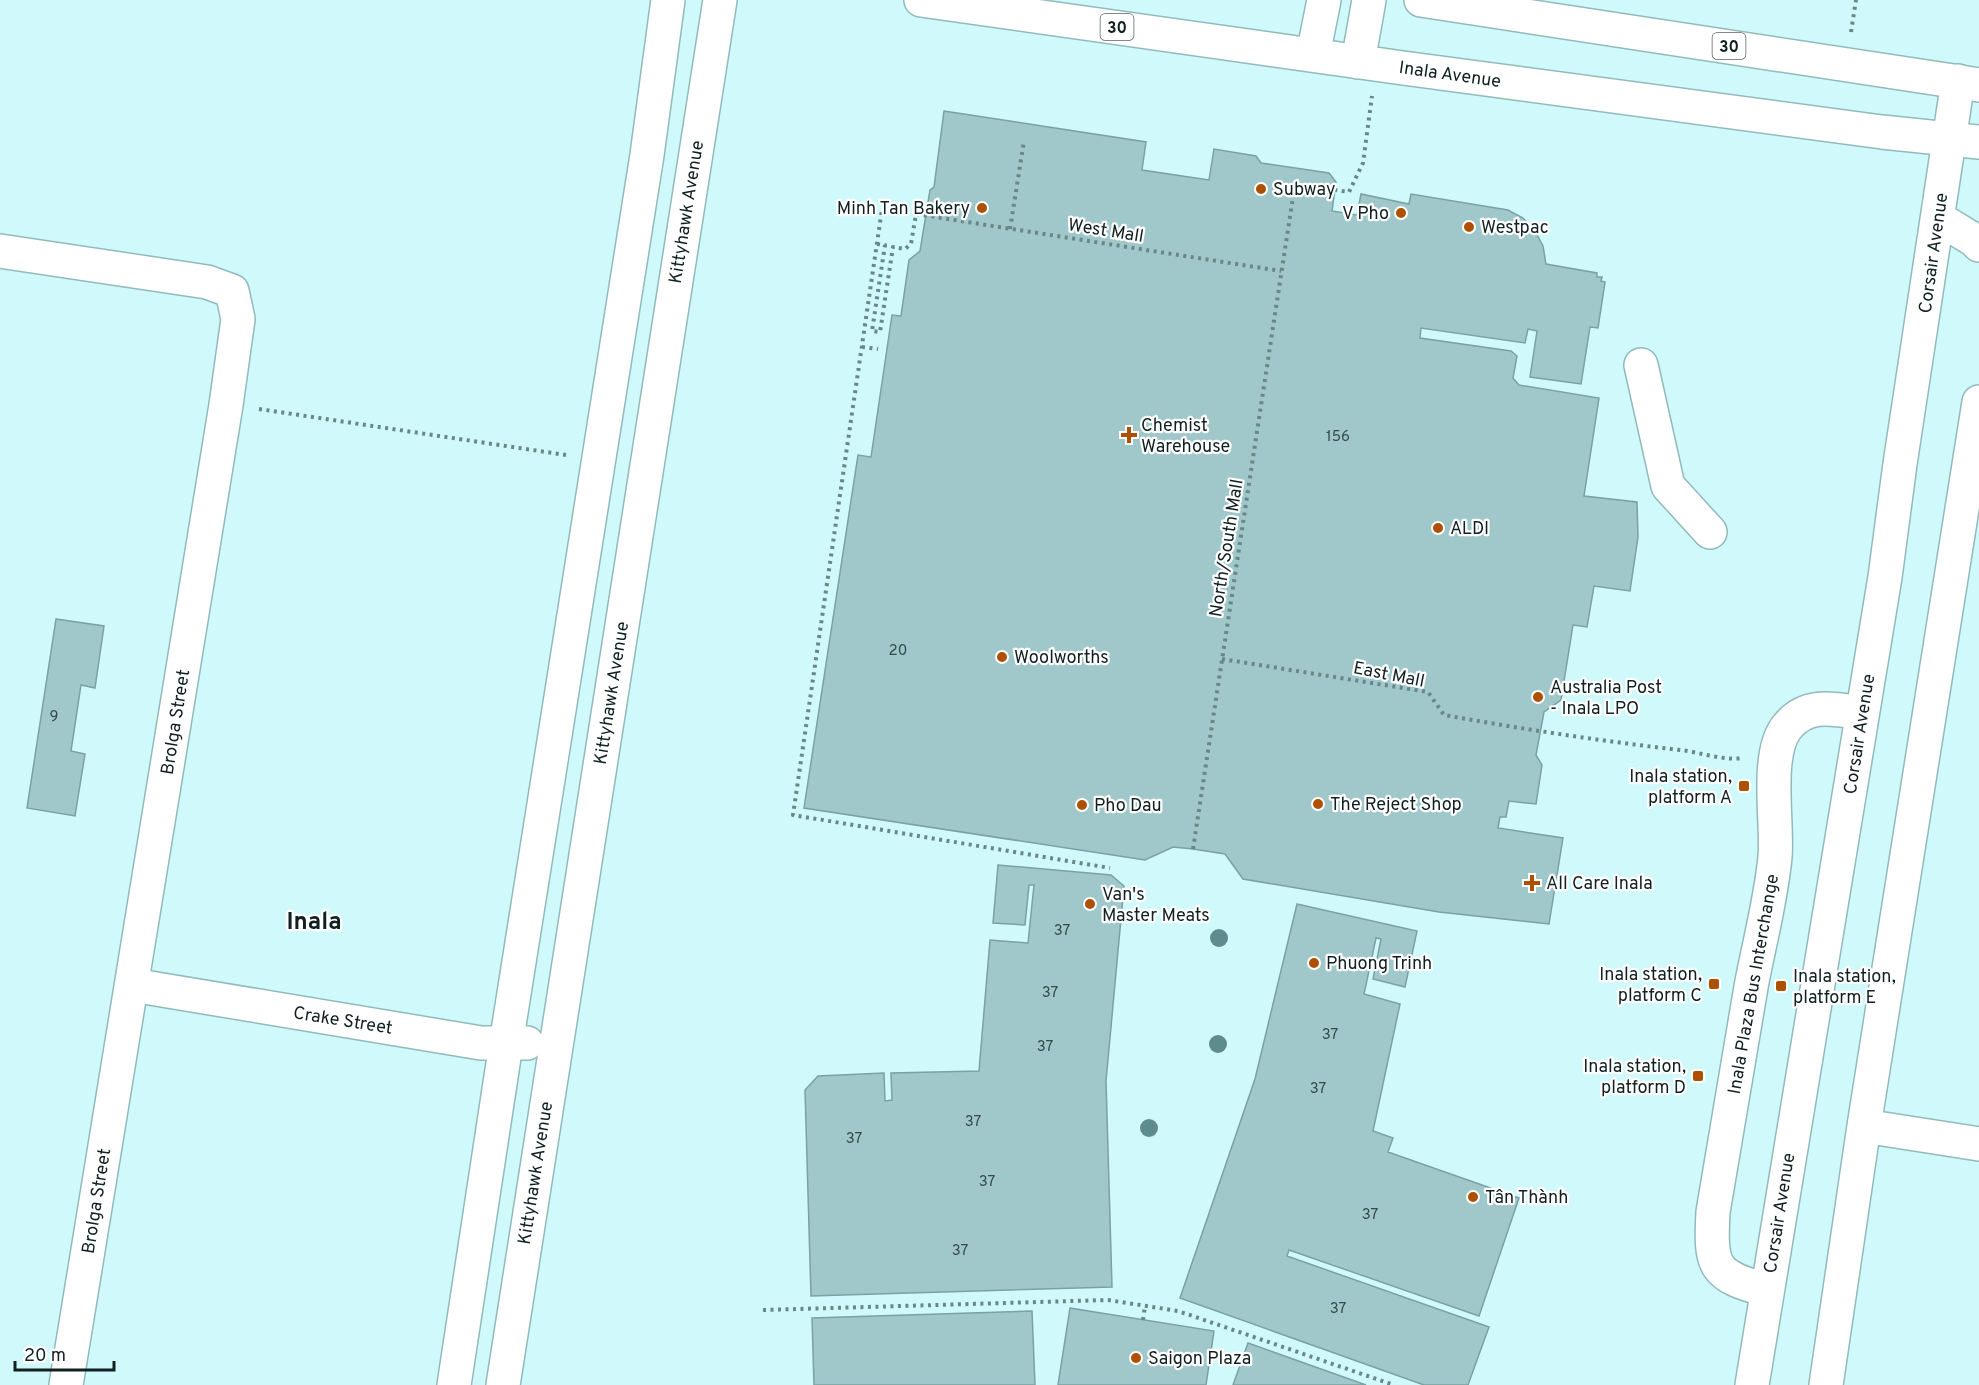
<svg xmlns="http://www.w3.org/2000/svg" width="1979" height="1385" viewBox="0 0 1979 1385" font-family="Overpass,sans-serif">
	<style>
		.building { fill: #a0c8ca; stroke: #7aa1a3; stroke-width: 1.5 }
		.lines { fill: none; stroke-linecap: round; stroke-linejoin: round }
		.minor-casing { stroke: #92babc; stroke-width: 36 }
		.major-casing { stroke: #92babc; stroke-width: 36 }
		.path { stroke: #6a8687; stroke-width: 4; stroke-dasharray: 3 4.5; stroke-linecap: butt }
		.minor { stroke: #fff; stroke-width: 33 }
		.major { stroke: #fff; stroke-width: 33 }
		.tree { fill: #5e8c8e }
		.poi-dot { fill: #af5000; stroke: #fff; stroke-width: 2 }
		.labels { text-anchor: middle; stroke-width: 4.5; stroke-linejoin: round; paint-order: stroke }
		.number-label { font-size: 15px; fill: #354a4b }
		.shield { fill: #fff; stroke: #586364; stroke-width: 1.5 }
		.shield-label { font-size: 16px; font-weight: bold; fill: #112021 }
		.street-label { font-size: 18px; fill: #112021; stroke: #fff }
		.poi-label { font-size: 18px; fill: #112021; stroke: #fff; text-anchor: start }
		.district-label { font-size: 24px; font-weight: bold; fill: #112021; stroke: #fff }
	</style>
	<rect width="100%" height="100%" fill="#d0f9fb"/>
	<path class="building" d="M944,111L1146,142L1142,170L1209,180L1214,149L1256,156L1261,163L1329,173L1336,182L1332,211L1357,215L1361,194L1409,204L1411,194L1508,210L1523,218L1535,231L1543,246L1546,264L1597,273V277H1602L1601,281L1605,282L1598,328L1590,327L1581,384L1530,377L1537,331L1528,329L1525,343L1421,328L1420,338L1511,351L1517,356L1513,378L1519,385L1599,398L1584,496L1637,502L1638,537L1630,591L1594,586L1587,627L1573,625L1561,700L1544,712L1536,755L1542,765L1536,804L1509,801L1506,817H1500L1498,828L1563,838L1549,924L1439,912L1243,879L1225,854L1193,849L1173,847L1145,860L804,808L858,455L871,457L892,315L901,316L909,260L920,251L930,190L934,187Z
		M56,619L104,626L95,688L81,685L71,751L85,754L75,816L27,808Z
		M998,865L1111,875L1124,886L1106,1081L1112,1287L811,1296L805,1090L818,1076L884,1073L885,1101L892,1100L891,1073L979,1071L990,940L1028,943L1034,885H1029L1025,925L993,923Z
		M1297,904L1417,931L1405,987L1373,979L1381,939L1376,938L1364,994L1400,1004L1373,1131L1393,1138L1388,1152L1519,1198L1479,1316L1289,1250L1287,1256L1489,1327L1468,1385H1424L1180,1298L1255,1079Z
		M1070,1308L1214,1331L1206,1385H1058Z
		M1032,1311L1035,1385H814L812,1318Z
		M1248,1343L1366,1385H1233Z"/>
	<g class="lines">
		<defs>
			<path id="minor" d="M1938,218L1974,240L1979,245
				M0,251L207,282L232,291L238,319L226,405L66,1385
				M1641,365L1668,486L1710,532
				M132,985L481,1043H527
				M1864,1126L1979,1144
				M1767,1290C1713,1276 1710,1267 1713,1212C1726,1137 1738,1062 1751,987C1759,944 1771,900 1775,857C1778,822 1765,754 1787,727C1807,702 1834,709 1862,713
				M454,1385L506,1044L647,155L668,0
				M503,1385L720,0
				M1752,1385L1885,577L1900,464L1958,81
				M1826,1385L1864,1126L1979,402"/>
			<path id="major" d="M921,0L1403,68L1882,132L1979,142
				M1421,0L1979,85
				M1313,55L1324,0
				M1358,62L1369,0"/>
		</defs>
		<use href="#minor" class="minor-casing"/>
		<use href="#major" class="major-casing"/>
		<path class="path" d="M1851,32L1856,0
			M916,214L882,209L793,815L1110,868
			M1010,229L1024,141
			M877,244L885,245L872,331L880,332L893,247L905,249L911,244L916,214L1281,271
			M862,347L878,349
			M259,409L566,455
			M1222,659L1428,692L1444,715C1522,729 1601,741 1680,750C1700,752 1723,761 1743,758
			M1193,849L1295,184L1349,192L1363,163L1372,96
			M763,1310L1108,1300L1178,1311L1394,1385
			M1143,1320L1145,1306"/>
		<use href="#minor" class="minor"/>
		<use href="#major" class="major"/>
	</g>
	<g class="tree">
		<circle cx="1219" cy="938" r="9"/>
		<circle cx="1218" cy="1044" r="9"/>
		<circle cx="1149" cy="1128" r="9"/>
	</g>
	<g class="poi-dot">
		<circle cx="1261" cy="189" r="6"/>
		<circle cx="982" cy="208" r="6"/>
		<circle cx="1401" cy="213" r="6"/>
		<circle cx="1469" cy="227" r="6"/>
		<path d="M1126 426h6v6h6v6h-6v6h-6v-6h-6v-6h6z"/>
		<circle cx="1438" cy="528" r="6"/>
		<circle cx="1002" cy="657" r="6"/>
		<circle cx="1538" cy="697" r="6"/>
		<rect x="1738" y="780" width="12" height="12" rx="3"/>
		<circle cx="1318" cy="804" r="6"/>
		<circle cx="1082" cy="805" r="6"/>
		<path d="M1529 874h6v6h6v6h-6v6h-6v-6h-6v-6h6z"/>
		<circle cx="1090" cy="904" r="6"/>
		<circle cx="1314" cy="963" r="6"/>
		<rect x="1708" y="978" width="12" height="12" rx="3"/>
		<rect x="1775" y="980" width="12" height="12" rx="3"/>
		<rect x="1692" y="1070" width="12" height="12" rx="3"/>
		<circle cx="1473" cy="1197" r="6"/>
		<circle cx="1136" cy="1358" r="6"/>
	</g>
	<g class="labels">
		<g class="number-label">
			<text x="1338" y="441">156</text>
			<text x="898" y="655">20</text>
			<text x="54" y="721">9</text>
			<text x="1062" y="935">37</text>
			<text x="1050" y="997">37</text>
			<text x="1330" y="1039">37</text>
			<text x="1045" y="1051">37</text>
			<text x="1318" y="1093">37</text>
			<text x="973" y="1126">37</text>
			<text x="854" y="1143">37</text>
			<text x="987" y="1186">37</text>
			<text x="1370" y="1219">37</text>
			<text x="960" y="1255">37</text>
			<text x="1338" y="1313">37</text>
		</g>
		<g class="shield">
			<rect x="1100.5" y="14" width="33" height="26" rx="4.5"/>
			<rect x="1712.5" y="33" width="33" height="26" rx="4.5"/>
		</g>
		<g class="shield-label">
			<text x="1117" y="33">30</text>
			<text x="1729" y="52">30</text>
		</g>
		<g class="street-label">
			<text transform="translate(1450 74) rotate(8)" y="6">Inala Avenue</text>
			<text transform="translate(686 212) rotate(-81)" y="6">Kittyhawk Avenue</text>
			<text transform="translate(1106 230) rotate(9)" y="6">West Mall</text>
			<text transform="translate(1933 253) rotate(-82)" y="6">Corsair Avenue</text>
			<text transform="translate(1226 548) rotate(-81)" y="6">North/South Mall</text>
			<text transform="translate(1389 674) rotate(11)" y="6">East Mall</text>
			<text transform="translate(611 693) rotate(-81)" y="6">Kittyhawk Avenue</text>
			<text transform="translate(175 722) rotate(-81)" y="6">Brolga Street</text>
			<text transform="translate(1859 734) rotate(-81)" y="6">Corsair Avenue</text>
			<text transform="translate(1753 984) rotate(-80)" y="6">Inala Plaza Bus Interchange</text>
			<text transform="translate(343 1020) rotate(9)" y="6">Crake Street</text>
			<text transform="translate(535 1173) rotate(-81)" y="6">Kittyhawk Avenue</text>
			<text transform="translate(96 1201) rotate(-81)" y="6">Brolga Street</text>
			<text transform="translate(1779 1213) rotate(-81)" y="6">Corsair Avenue</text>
		</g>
		<g class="poi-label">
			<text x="1273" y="195">Subway</text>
			<text x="970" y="214" text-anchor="end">Minh Tan Bakery</text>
			<text x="1389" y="219" text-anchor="end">V Pho</text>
			<text x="1481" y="233">Westpac</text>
			<text x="1141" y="431">Chemist<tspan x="1141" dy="21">Warehouse</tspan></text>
			<text x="1450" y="534">ALDI</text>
			<text x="1014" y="663">Woolworths</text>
			<text x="1550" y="693">Australia Post<tspan x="1550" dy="21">- Inala LPO</tspan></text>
			<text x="1732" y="782" text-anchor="end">Inala station,<tspan x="1732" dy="21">platform A</tspan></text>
			<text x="1330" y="810">The Reject Shop</text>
			<text x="1094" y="811">Pho Dau</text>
			<text x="1546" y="889">All Care Inala</text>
			<text x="1102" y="900">Van's<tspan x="1102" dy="21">Master Meats</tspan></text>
			<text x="1326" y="969">Phuong Trinh</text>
			<text x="1702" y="980" text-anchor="end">Inala station,<tspan x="1702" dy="21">platform C</tspan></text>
			<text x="1793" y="982">Inala station,<tspan x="1793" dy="21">platform E</tspan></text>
			<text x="1686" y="1072" text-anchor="end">Inala station,<tspan x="1686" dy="21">platform D</tspan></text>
			<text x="1485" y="1203">Tân Thành</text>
			<text x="1148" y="1364">Saigon Plaza</text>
		</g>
		<g class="district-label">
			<text x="314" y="929">Inala</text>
		</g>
	</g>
	<path d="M15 1361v9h99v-9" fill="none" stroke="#112021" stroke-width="3"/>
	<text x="24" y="1361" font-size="18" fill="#112021" stroke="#ffffff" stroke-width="4.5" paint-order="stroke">20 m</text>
</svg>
